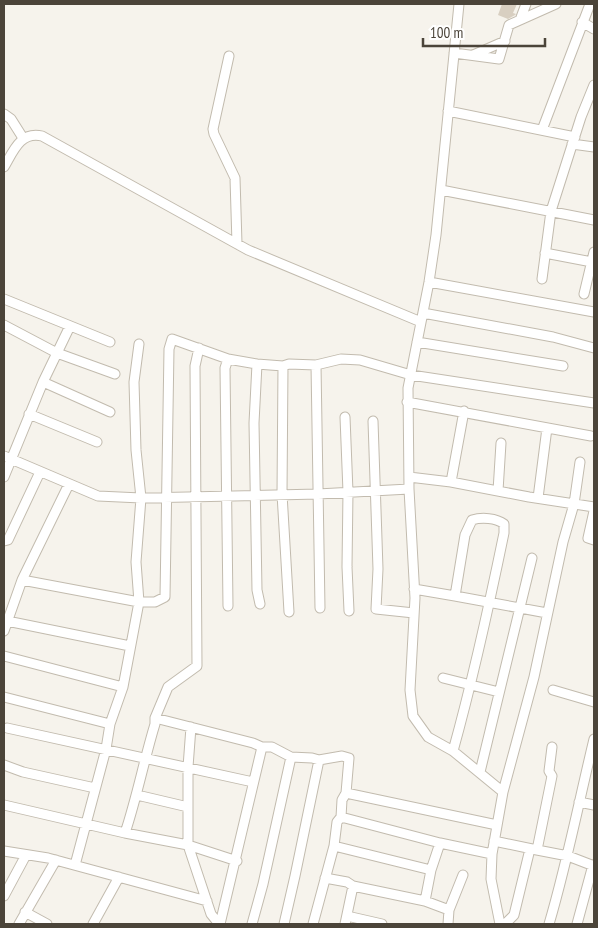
<svg xmlns="http://www.w3.org/2000/svg" width="598" height="928" viewBox="0 0 598 928" font-family="'PT Sans Narrow',sans-serif">
	<style>
		.building { fill: #d8cfc1 }
		.lines { fill: none; stroke-linecap: round; stroke-linejoin: round }
		.street-casing { stroke: #c2bbae; stroke-width: 11 }
		.street { stroke: #fff; stroke-width: 9 }
	</style>
	<rect width="100%" height="100%" fill="#f6f3ec"/>
	<path class="building" d="M502,4H517L513,13L516,14L515,15L508,19L498,15Z"/>
	<g class="lines">
		<defs>
			<path id="street" d="M459,4L436,235L429,282L408,388L409,489L415,598L410,690L413,716L428,737L453,751L503,792L492,854L491,879L500,924
				M520,20L526,4
				M582,22L594,29
				M454,53L499,59L509,25L556,4
				M473,55L505,41
				M229,56L213,129L214,134L235,178L237,244
				M448,111L575,137
				M4,114L11,119L23,138
				M542,130L590,4
				M572,144L594,147
				M4,167C13,152 20,131 42,136L248,250L421,322
				M441,190L594,220
				M545,253L592,262
				M542,279L551,211L581,117L594,85
				M429,282L594,312
				M584,294L594,252
				M4,299L110,342
				M423,313L553,337L594,348
				M4,325L57,353L115,374
				M417,342L563,366
				M199,348L195,366L197,666L168,687L155,718L253,743L262,747H272L291,757L312,758L319,760L342,756L349,758L346,793L342,800L341,817L337,822L334,846L313,924
				M228,359L225,368L228,606
				M257,364L254,423L257,590L260,604
				M316,365L320,608
				M283,366L282,494L289,612
				M43,382L110,412
				M407,402L591,436
				M29,414L97,442
				M345,417L348,492L347,567L349,611
				M373,421L378,569L376,609L414,613
				M4,456L98,496L141,498L318,494L409,489
				M4,477L43,382L70,326
				M409,477L451,482L464,411
				M451,482L529,497L594,507
				M69,484L22,580L139,602H155L165,597L169,349L172,339L228,359L257,364L283,366L289,364L316,365L341,359L360,360L411,375L594,403
				M498,491L501,443
				M538,498L547,428
				M594,511L588,538L594,540
				M4,541L8,540L40,472
				M414,589L455,596
				M7,621L130,646
				M4,631L22,580
				M4,656L123,687
				M443,678L499,692
				M553,690L594,702
				M4,697L110,724
				M191,727L188,767V845L211,914L219,924
				M7,728L253,782
				M453,751C473,679 489,606 504,533V524C496,518 482,517 472,520L465,535L455,596L547,613
				M4,765L23,772L95,788
				M480,772L532,558
				M503,792L534,677L563,542L574,504L580,462
				M346,793L497,825
				M137,795L188,807
				M579,802L594,805
				M4,805L125,833L188,845L237,861
				M341,817L440,843
				M125,833C137,797 144,760 155,724V718
				M494,841L537,850L552,776L549,771L552,747
				M334,846L431,870
				M537,850L568,856L594,866
				M4,851L48,858L207,901
				M75,865L106,749L110,724L123,687L139,602L136,562L141,498L136,450L134,382L139,344
				M325,878L347,882L353,886L425,901
				M4,896L26,855
				M449,910L425,901L431,870L440,843L492,854
				M25,912L47,924
				M347,916L382,924
				M19,924L56,860
				M93,924L119,877
				M220,924L262,747
				M252,924L263,884L291,757
				M284,924L295,876L319,760
				M345,924L353,886
				M448,924L449,910L463,875
				M505,924L514,915L530,849
				M549,924C567,863 579,801 594,739
				M577,924L593,865"/>
		</defs>
		<use href="#street" class="street-casing"/>
		<use href="#street" class="street"/>
	</g>
	<rect width="598" height="928" fill="none" stroke="#4b4439" stroke-width="10"/>
	<path d="M423 38v8h122v-8" fill="none" stroke="#4b4439" stroke-width="2.5"/>
	<text x="430" y="38" font-size="15" fill="#4b4439" stroke="#ffffff" stroke-width="4" paint-order="stroke">100 m</text>
</svg>
